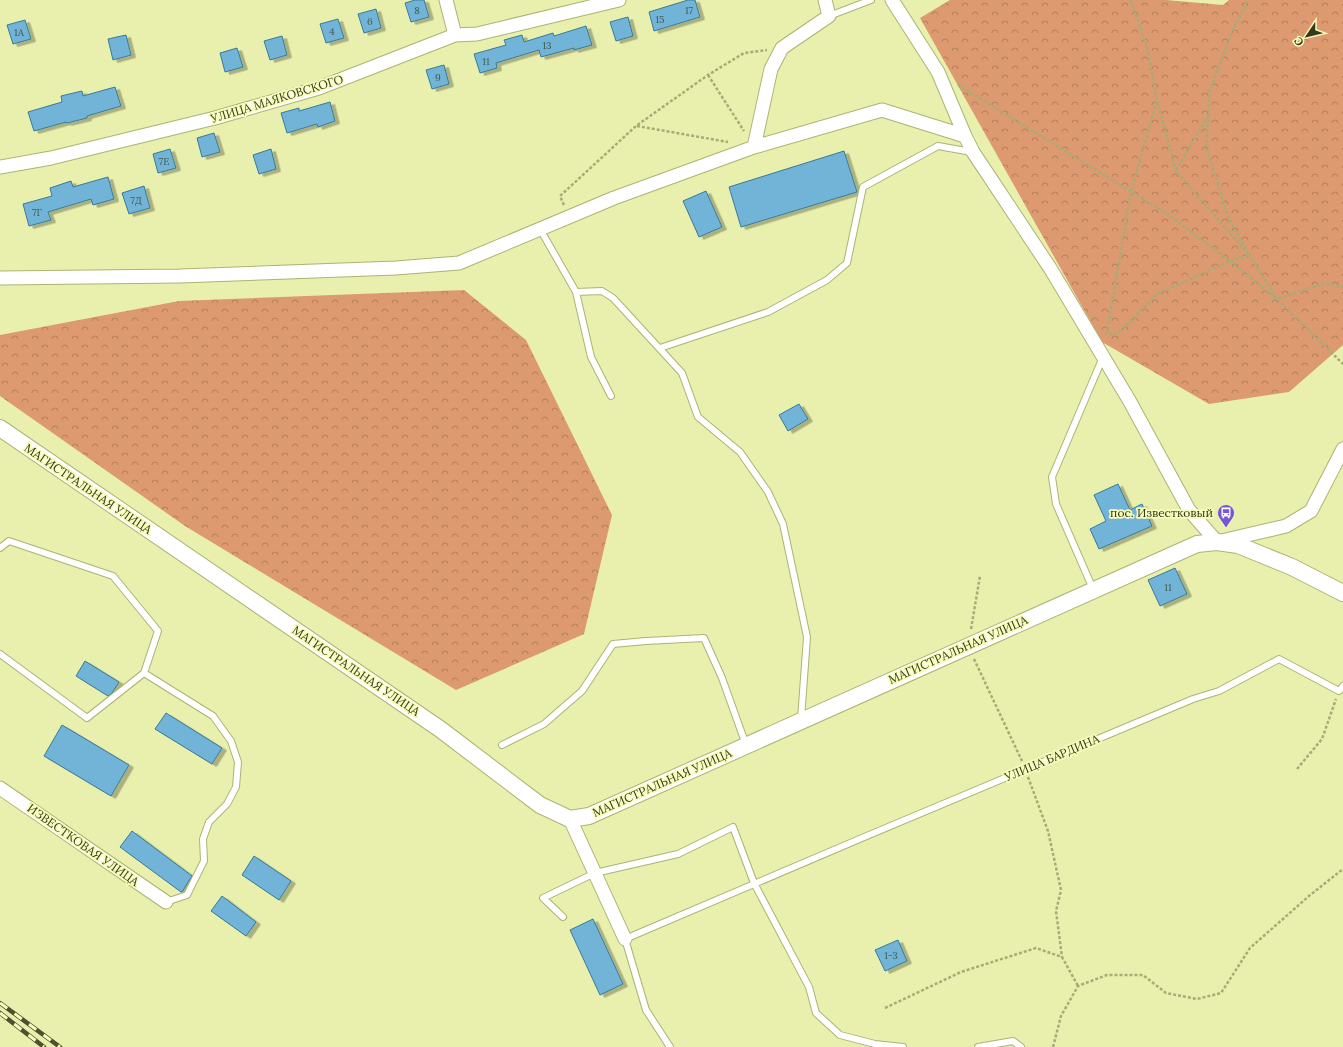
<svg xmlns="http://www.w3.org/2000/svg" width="1343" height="1047" viewBox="0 0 1343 1047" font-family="Lora,serif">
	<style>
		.forest { fill: url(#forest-crowns) }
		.building { fill: #71b4d7; stroke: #367a9b; filter: url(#shadow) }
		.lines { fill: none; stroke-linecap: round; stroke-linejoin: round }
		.service-casing { stroke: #adb373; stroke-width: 8 }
		.minor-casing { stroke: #adb373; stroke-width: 15 }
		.tertiary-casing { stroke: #adb373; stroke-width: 18 }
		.path { stroke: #a6ab77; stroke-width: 2.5; stroke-dasharray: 3 2; stroke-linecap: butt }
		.service { stroke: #fff; stroke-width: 6 }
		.minor { stroke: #fff; stroke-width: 13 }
		.tertiary { stroke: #fff; stroke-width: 16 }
		.rail-casing { stroke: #4e5130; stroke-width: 4.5 }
		.rail { stroke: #f6fdba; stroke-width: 3; stroke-dasharray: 9; stroke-linecap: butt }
		.labels { text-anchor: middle; stroke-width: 3.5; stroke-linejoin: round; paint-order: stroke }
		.number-label { font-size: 10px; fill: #45574c }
		.street-label { font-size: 12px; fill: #36381d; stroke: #f6fdba }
		.poi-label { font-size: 12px; fill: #36381d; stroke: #f6fdba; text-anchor: end }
	</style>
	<defs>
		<pattern id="forest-crowns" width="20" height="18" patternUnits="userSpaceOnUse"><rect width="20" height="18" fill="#dd9a70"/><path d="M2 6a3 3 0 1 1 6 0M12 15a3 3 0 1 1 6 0" fill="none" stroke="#b47f5b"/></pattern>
		<filter id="shadow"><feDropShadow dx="4.5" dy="2.5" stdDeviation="0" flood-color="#0004"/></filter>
	</defs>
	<rect width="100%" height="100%" fill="#e9f0ad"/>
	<path class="forest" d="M950,0H1166L1223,5L1229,0H1343V345L1289,392L1209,404L1102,342L920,18Z
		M464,290L526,340L612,515L584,634L456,690L185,526L0,396V335L179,301Z"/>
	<path class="building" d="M415,0H424L429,17L411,22L405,3Z
		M688,0H695L700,17L654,31L649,12Z
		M376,9L381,28L364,33L358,14Z
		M628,17L633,36L616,41L610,22Z
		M338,19L344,38L326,43L320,24Z
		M25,20L31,39L13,44L7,25Z
		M586,26L592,45L574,50V48L541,57L539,50L496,63L497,68L480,73L474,54L506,45L504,40L522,35L524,42L553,33L554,36Z
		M126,35L131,55L113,60L108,39Z
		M282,36L287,55L270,60L264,41Z
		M237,48L243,67L225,72L220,53Z
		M444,65L449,84L432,89L426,70Z
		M115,87L121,106L87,116V118L67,123L66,122L34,131L28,112L62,102L61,96L82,91L83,96Z
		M330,102L335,121L318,127L317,124L287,133L281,113L299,108V111Z
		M214,133L220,152L202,157L197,138Z
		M170,149L176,168L158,173L153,154Z
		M271,149L276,169L259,174L253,155Z
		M844,151L857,192L741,227L729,187Z
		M108,177L114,199L93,205L91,199L48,212L51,220L29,226L23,204L52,196L50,188L71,181L73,187Z
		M144,186L150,208L129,214L122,193Z
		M706,191L722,227L699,237L683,201Z
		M799,404L808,419L788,431L779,415Z
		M1118,484L1130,510L1142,504L1152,526L1099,549L1090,529L1106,521L1094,495Z
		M1175,568L1187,594L1160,606L1148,580Z
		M85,661L119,682L112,693L108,696L76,676Z
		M166,713L222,748L212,764L155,729Z
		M62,725L129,765L111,796L44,756Z
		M132,831L192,876L182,892H181L120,847Z
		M254,856L291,881L279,900L242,875Z
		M222,896L256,922L246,936L211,911Z
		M593,919L623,984L600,995L570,930Z
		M898,940L907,961L885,971L875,950Z"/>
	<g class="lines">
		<defs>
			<path id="service" d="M829,16L871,0
				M540,229L576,292L602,291L613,298L682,373L698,417L740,452L768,492L783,524L807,637L801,719
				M576,292L591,357L611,396
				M660,348L768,312L827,280L847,263L863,187L938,146L972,152
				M0,548L9,541L113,576L158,631L144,673L87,718L0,654
				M1093,589L1056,504L1052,477L1103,357
				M144,673L213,716L231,741L238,762L236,787L227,804L209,822L203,839L204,861L187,895L166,902
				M502,745L544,724L582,691L613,644L646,641L704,638L722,678L746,745
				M563,917L543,898L595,873L678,854L733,827L754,883L809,987L816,1013L840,1035L875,1044L903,1047
				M670,1047L646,1010L625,939C814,858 1003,778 1193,699L1219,691L1279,659L1339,691L1343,686
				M978,1047L1013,1041L1021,1047"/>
			<path id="minor" d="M446,0L455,35
				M892,0L938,72L965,136L973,152L1050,268L1129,400L1189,510L1217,542L1286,526L1311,511L1343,449
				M754,147L882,110L965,136
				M0,167L51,158L215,118L319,88L455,35L477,34L619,0
				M0,278L180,276L396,268L459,263L614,198L754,147L771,69L782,48L829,16L825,0
				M0,788L166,902
				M570,819L625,939"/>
			<path id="tertiary" d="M0,428L440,729L540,805L570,819L589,816L1197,544L1217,542L1238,545L1292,567L1343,593"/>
		</defs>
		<use href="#service" class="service-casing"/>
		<use href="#minor" class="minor-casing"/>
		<use href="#tertiary" class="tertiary-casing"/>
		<path class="path" d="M1131,0L1147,48L1157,100L1131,192L1107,333L1114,335L1125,327L1157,294L1230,261L1249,255L1176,171L1157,100
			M708,75L744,131
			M958,85L1166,213L1230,261L1277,299L1343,364
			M637,126L728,142
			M1176,170L1208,116
			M564,205L560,196L636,126L708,75L744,53L767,50
			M1246,249L1228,217L1206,146L1210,90L1232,32L1248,0
			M1249,254L1277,299L1325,283L1343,287
			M971,629L980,576
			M974,659L1022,761
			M1297,769L1322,739L1336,699
			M1028,777L1048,831L1061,890L1056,911L1062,957
			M885,1008L961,972L1036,948L1062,957L1078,986
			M1053,1047L1061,1016L1078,986L1107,975H1143L1166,993L1197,999L1221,993L1250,948L1309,896L1343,869"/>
		<use href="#service" class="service"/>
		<use href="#minor" class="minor"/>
		<use href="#tertiary" class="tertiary"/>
		<defs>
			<path id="rail" d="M0,1003L60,1047
				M0,1013L44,1047"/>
		</defs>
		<use href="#rail" class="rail-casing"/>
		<use href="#rail" class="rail"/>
	</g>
	<defs>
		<symbol id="bus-pin" viewBox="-11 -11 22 30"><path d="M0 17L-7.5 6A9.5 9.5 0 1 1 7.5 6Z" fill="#7956d0" stroke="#f6fdba"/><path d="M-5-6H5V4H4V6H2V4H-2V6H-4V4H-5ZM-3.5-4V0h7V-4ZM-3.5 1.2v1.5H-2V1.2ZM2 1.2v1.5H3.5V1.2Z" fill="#fff"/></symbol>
	</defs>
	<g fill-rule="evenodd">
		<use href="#bus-pin" x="1216" y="503" width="20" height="27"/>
	</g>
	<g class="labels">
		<g class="number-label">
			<text x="417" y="14">8</text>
			<text x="689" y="14">17</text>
			<text x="660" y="23">15</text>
			<text x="370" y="25">6</text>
			<text x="332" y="35">4</text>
			<text x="19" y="36">1А</text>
			<text x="547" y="49">13</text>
			<text x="486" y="65">11</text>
			<text x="438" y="81">9</text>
			<text x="164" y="165">7Е</text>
			<text x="136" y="204">7Д</text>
			<text x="37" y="216">7Г</text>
			<text x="1168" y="591">11</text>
			<text x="891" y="959">1-3</text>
		</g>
		<g class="street-label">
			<text transform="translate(277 99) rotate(-17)" y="4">УЛИЦА МАЯКОВСКОГО</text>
			<text transform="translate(88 489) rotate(34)" y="4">МАГИСТРАЛЬНАЯ УЛИЦА</text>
			<text transform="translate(958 650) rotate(-24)" y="4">МАГИСТРАЛЬНАЯ УЛИЦА</text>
			<text transform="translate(356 671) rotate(34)" y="4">МАГИСТРАЛЬНАЯ УЛИЦА</text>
			<text transform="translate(1052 758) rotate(-23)" y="4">УЛИЦА БАРДИНА</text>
			<text transform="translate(662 783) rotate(-24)" y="4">МАГИСТРАЛЬНАЯ УЛИЦА</text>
			<text transform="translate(83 845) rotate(35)" y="4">ИЗВЕСТКОВАЯ УЛИЦА</text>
		</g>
		<g class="poi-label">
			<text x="1213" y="517">пос. Известковый</text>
		</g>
	</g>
	<g transform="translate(1307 36) rotate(235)" stroke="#f6fdba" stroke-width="3" paint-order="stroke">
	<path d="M0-3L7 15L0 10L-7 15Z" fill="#36381d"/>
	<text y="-6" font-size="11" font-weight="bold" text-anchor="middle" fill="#36381d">С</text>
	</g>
</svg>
